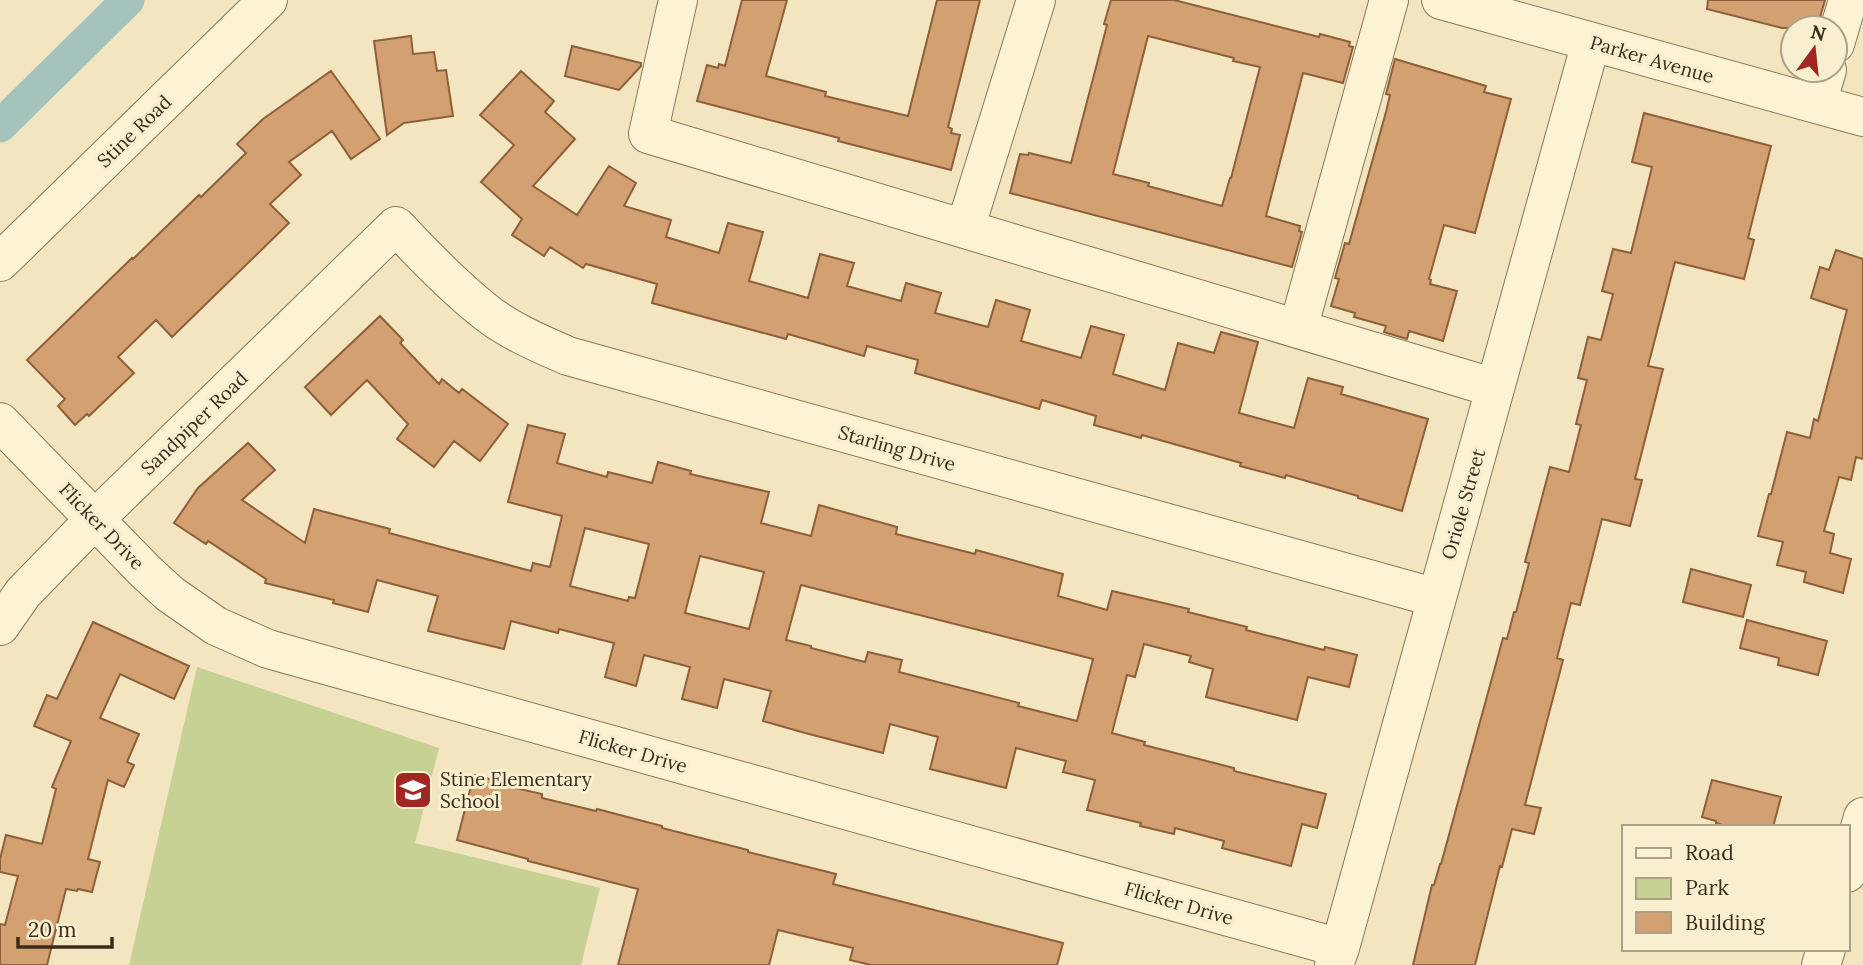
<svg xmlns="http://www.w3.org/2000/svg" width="1863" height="965" viewBox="0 0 1863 965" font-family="Lora,serif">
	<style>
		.green { fill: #c6d193 }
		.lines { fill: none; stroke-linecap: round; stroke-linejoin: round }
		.canal { stroke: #a3c3bc; stroke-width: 33 }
		.building { fill: #d3a072; stroke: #8e603a; stroke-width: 2; fill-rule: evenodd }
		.minor-casing { stroke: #8c7656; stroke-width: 40 }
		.minor { stroke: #fcf2d4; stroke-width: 38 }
		.labels { text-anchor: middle; stroke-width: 6; stroke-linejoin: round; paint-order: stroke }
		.street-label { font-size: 19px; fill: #3b2c1c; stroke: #f8efd0 }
		.poi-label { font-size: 19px; fill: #3b2c1c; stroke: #f8efd0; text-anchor: start }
	</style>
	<rect width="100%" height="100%" fill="#f2e5c0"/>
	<path class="green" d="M197,667L439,748L415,843L600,888L581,965H129Z"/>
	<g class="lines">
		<path class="canal" d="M0,126L128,0"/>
	</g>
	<path class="building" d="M742,0H787L766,76L826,92L825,96L908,116L937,0H980L948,127L952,129L951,133L960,135L951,170L838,141L839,138L697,101L707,65L718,68L719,64L725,66Z
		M1111,0H1174L1319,37L1320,34L1350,42L1349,46L1353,47L1343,83L1303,73L1266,216L1300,226L1299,231L1302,232L1292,267L1010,193L1020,154L1028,155L1029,153L1071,163L1107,25L1104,24ZM1148,36L1234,58L1233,61L1260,67L1231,178H1230L1222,206L1148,186L1149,183L1113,174Z
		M1708,0H1825L1817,28H1782L1707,9Z
		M411,36L413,54L434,52L437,71L446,70L453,116L404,123L387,135L374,41Z
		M572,46L641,63V66L619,90L565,76Z
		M1395,59L1486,86L1484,92L1511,99L1475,233L1444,225L1429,279L1431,280L1430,284L1457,291L1443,341L1409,331L1407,339L1384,332L1386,326L1354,317L1355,313L1331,306L1339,279L1335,278L1345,243L1349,244L1386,112L1390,95L1386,94Z
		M331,71L380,139L351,159L332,131L289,162L301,175L270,204L289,223L172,337L156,320L118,357L134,373L89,416L87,414L75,425L58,406L65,399L27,360L132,258L133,259L199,195L201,197L246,153L237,144L263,119Z
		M521,71L554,101L545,112L575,139L533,186L577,215L609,166L636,183L624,206L671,220L666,237L719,253L728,223L763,232L749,281L808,298L820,254L854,263L847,286L901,301L906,283L941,293L935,313L988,327L996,300L1030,310L1021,341L1081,358L1091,326L1124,335L1113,374L1165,390L1178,343L1214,353L1221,332L1258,342L1239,413L1294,428L1308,378L1343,387L1341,394L1428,419L1402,511L1358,498V496L1286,475L1285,478L1240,466L1241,463L1142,435L1141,438L1094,425L1096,416L1042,400L1039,409L915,373L918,360L867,346L864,356L788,334L786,339L652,303L657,284L586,264L583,268L550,247L544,256L512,235L522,219L481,182L514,145L480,115Z
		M1644,113L1771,146L1748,238L1754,240L1744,279L1675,262L1648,366L1663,369L1635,479L1642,480L1630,526L1602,519L1580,605L1571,603L1557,658L1563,660L1525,805L1541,808L1534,834L1512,829L1502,867L1500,866L1475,965H1413L1432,885H1434L1440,864H1441L1503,638L1507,639L1514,612H1516L1529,563L1525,562L1550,467L1569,472L1581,425L1576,424L1587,380L1578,378L1588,337L1601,340L1613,294L1602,291L1613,249L1631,253L1652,167L1632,162Z
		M1836,250L1863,259V459L1856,457L1851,480L1839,477L1824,531L1834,534L1830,553L1851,559L1843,593L1804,582L1806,572L1777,565L1783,542L1758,536L1769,494H1771L1787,432L1810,438L1814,419L1818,421L1847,310L1811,298L1820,267L1829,270Z
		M380,316L403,340L400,343L439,384L442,379L459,393L462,389L508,424L480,461L454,441L434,467L397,439L408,424L367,380L331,415L305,387Z
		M528,425L565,434L557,463L607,477L608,472L652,483L658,462L691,471L690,474L769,492L761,523L811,536L819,505L897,527L896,534L975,554L976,550L1063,574L1058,596L1107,610L1112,591L1189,609L1188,612L1247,627L1246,630L1324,650L1325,647L1357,655L1349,687L1308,677L1297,720L1206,697L1213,669L1189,662L1191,656L1144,644L1135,677L1127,675L1112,733L1145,742L1144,745L1234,768V771L1326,794L1317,828L1302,824L1291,866L1222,848L1224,841L1175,828L1174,834L1140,826L1141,823L1087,810L1095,780L1063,772L1066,761L1016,748L1006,788L930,769L938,737L890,724L883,753L805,733L763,721L771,691L724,679L717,708L682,699L690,667L644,655L636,686L605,677L614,643L559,629L558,633L511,621L504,649L428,631L438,596L377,580L368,612L333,603L334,600L265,583L266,579L208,541L206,544L174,523L198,488L248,443L275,470L242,500L305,543L314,509L390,529L389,533L531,571L533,563L550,567L562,516L508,502ZM585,528L649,544L635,598L629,597L628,601L570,586ZM700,556L764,572L749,629L685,613ZM801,585L1093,659L1077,721L1018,706L1019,703L899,672L902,660L868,652L865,662L811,648V646L786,640Z
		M1691,569L1751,585L1743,617L1683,602Z
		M1747,620L1827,641L1818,675L1778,665L1779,658L1740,648Z
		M93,622L189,666L174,699L120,674L100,718L139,734L127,762L134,765L124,787L108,780L88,859L100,862L92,892L78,889L77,891L66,889L47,965H0V924L5,925L18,876L0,872V859L6,835L42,844L56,789L52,787L71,741L34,726L47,695L57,699Z
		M474,775L508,784L507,786L542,794V798L596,811L597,809L662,826V828L748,850V852L836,874L833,884L1063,943L1057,965H871L850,960L853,948L778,930L769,965H618L638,889L528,861V859L457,840Z
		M1712,780L1781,797L1773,827H1729L1716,823V821L1702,817Z"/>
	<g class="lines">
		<defs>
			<path id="minor" d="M678,0L648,134L1495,388
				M1441,0L1863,117
				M1835,44L1848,0
				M1817,104L1827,70
				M965,229L1036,0
				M0,262L268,0
				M1298,329L1389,0
				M0,422L145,571L170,594L216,626L268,649L1340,948
				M0,626L23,593L95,519L396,226C423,255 451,284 482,309C507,330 538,343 568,356L1437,598
				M1847,873L1863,817
				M1334,965L1340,948L1591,42
				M1821,965L1826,949"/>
		</defs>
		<use href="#minor" class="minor-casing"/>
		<use href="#minor" class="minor"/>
	</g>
	<defs>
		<symbol id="school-square" viewBox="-11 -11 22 22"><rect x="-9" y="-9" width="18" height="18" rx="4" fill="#a12721" stroke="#f8efd0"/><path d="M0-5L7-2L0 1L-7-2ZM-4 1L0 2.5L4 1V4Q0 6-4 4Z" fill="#fff"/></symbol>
	</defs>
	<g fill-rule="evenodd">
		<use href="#school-square" x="391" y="768" width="44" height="44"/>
	</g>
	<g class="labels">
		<g class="street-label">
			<text transform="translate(1652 59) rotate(16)" y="7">Parker Avenue</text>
			<text transform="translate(134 131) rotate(-44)" y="7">Stine Road</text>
			<text transform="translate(194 423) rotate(-44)" y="7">Sandpiper Road</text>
			<text transform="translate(897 448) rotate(16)" y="7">Starling Drive</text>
			<text transform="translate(1463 504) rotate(-74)" y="7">Oriole Street</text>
			<text transform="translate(102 526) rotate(46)" y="7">Flicker Drive</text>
			<text transform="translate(633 751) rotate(16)" y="7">Flicker Drive</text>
			<text transform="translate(1179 903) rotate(16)" y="7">Flicker Drive</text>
		</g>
		<g class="poi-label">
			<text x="440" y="786">Stine Elementary<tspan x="440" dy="22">School</tspan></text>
		</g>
	</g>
	<rect x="1622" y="825" width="228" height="126" fill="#f8efd0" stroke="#aca188" stroke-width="2"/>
	<rect x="1636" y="848" width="35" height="10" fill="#fcf2d4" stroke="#aca188" stroke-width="2"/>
	<text x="1685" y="860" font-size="21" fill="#3b2c1c">Road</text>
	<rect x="1636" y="878" width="35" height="21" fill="#c6d193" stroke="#aca188" stroke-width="2"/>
	<text x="1685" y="895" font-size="21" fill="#3b2c1c">Park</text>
	<rect x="1636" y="912" width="35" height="21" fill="#d3a072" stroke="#aca188" stroke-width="2"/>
	<text x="1685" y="930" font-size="21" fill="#3b2c1c">Building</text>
	<g transform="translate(1814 49) rotate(15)"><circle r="33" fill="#f8efd0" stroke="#aca188" stroke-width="2"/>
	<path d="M0-5L12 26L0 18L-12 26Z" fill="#a12721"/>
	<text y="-10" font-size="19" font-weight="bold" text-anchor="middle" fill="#3b2c1c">N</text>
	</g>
	<path d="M18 937v10h94v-10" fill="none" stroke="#3b2c1c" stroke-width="3.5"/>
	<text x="28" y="937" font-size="21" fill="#3b2c1c" stroke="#f8efd0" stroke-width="5" paint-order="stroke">20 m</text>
</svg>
